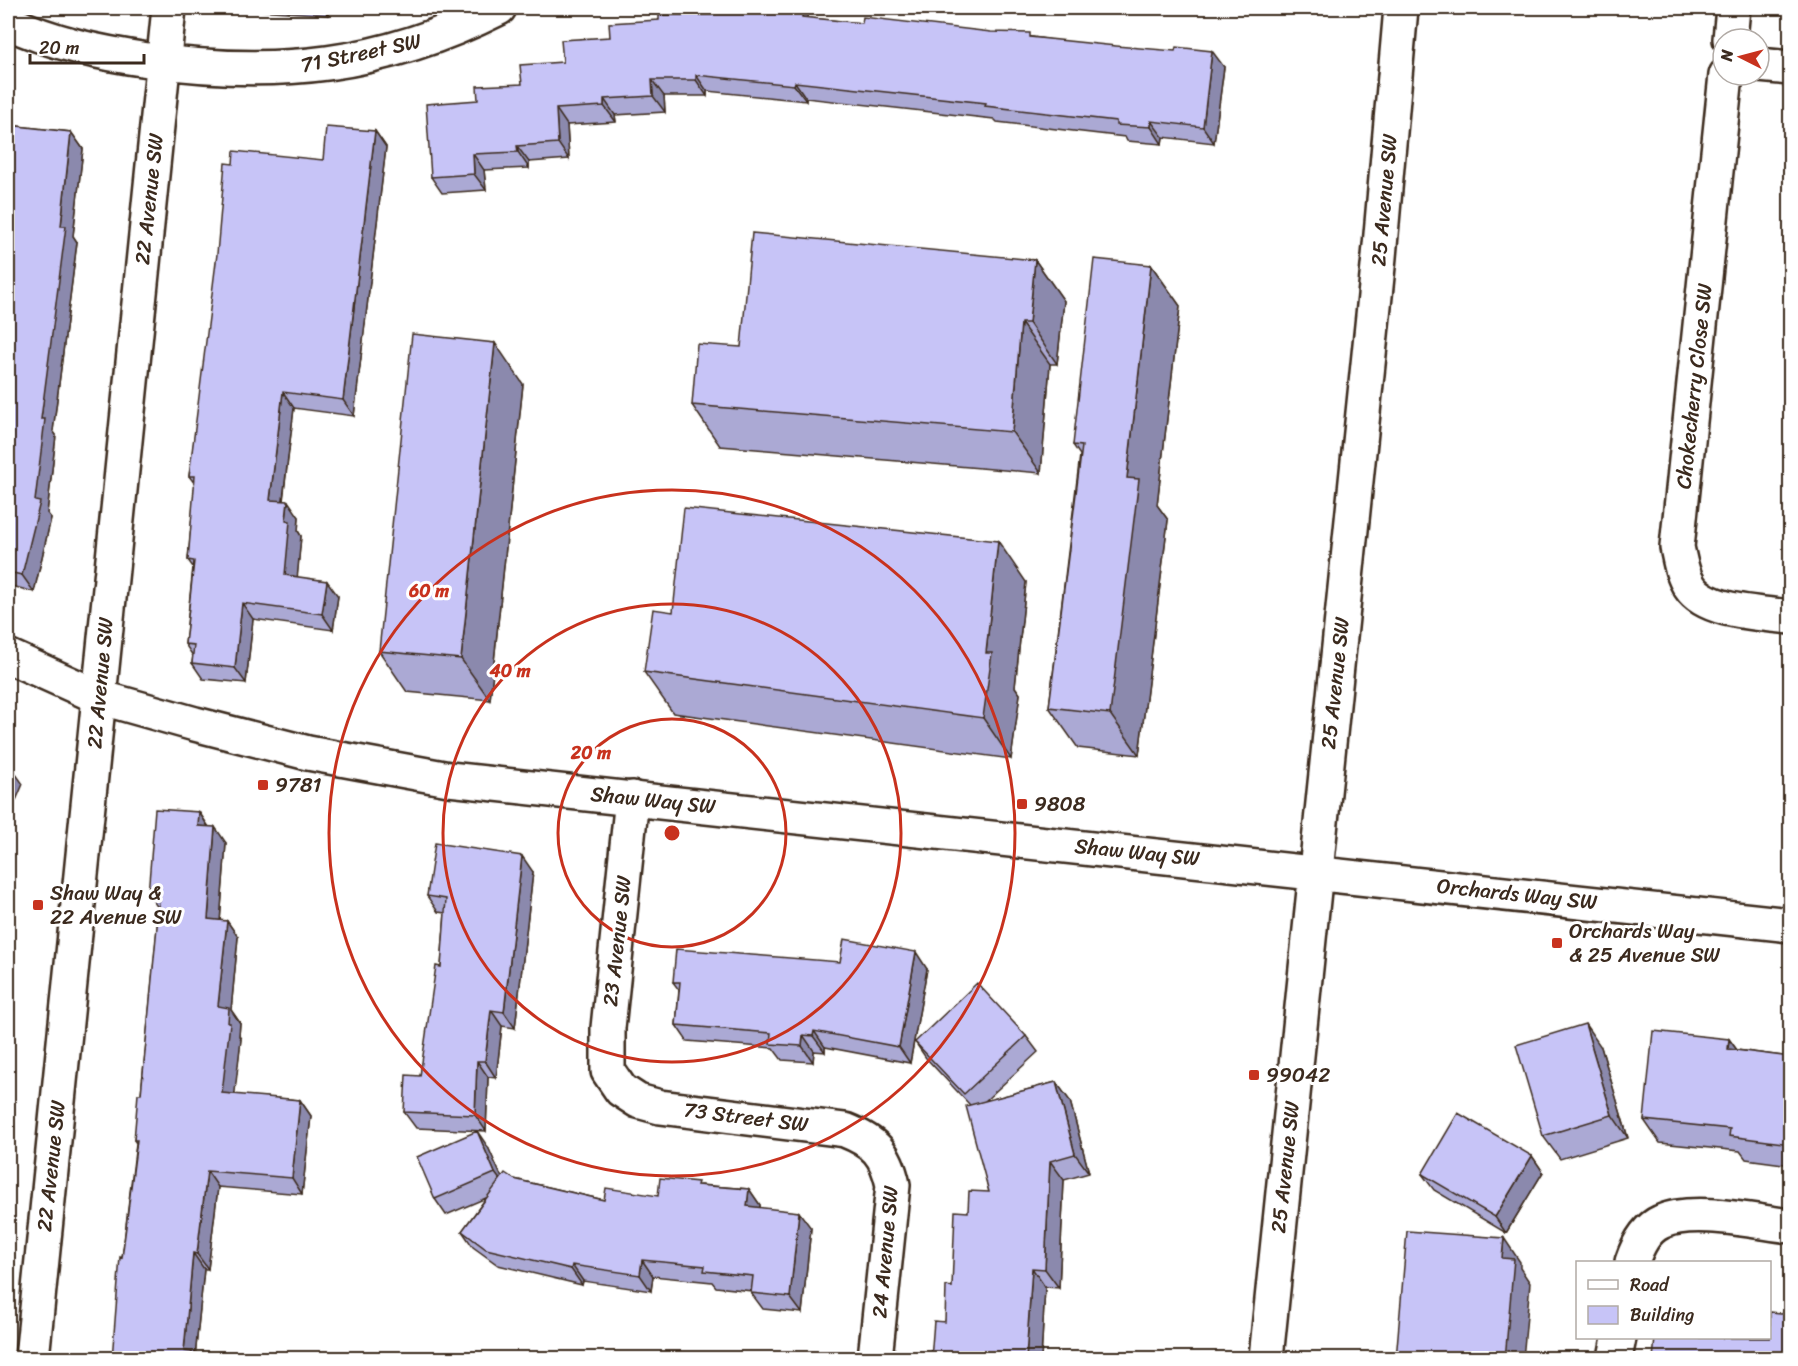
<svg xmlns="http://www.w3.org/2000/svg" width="1798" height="1366" viewBox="0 0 1798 1366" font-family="Sriracha,sans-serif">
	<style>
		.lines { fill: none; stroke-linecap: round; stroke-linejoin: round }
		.street-casing { stroke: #3b2a1e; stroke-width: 38 }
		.secondary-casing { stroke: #3b2a1e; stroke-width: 38 }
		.street { stroke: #fff; stroke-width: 33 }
		.secondary { stroke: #fff; stroke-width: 33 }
		.wall { fill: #aba9d4; stroke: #3b2a1e; stroke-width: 1.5 }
		.shaded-wall { fill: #8b89ad; stroke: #3b2a1e; stroke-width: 1.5 }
		.building { fill: #c7c4f7; stroke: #3b2a1e; stroke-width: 1.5 }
		.ring { fill: none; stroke: #c8321e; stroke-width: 3 }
		.poi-dot { fill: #c8321e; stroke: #fff; stroke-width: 2 }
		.labels { text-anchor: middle; stroke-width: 6; stroke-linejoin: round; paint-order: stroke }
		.street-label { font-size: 21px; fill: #3b2a1e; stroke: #fff }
		.poi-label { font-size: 21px; fill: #3b2a1e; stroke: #fff; text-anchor: start }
		.centre { fill: #c8321e; stroke: #fff; stroke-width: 3 }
		.ring-label { font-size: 18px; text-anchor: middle; font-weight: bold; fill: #c8321e; stroke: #fff; stroke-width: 6; stroke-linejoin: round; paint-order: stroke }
	</style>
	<rect width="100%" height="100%" fill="#fff"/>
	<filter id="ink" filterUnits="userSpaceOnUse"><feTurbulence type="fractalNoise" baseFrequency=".0167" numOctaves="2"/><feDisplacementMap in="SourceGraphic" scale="12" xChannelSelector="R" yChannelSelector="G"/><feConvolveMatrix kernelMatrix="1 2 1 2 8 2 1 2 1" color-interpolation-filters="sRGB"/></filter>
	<g filter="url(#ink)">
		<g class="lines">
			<defs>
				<path id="street" d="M8,22C52,43 100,53 148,60C277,78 382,67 499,8
					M1730,39L1733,8
					M1759,65L1790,68
					M1726,75L1677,547C1680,561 1682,575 1690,587C1707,613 1763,613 1790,617
					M99,697L169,8
					M632,798L608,1028V1071L621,1090L638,1101L660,1107L845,1130C875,1142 886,1153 893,1185L875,1358
					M1632,1262C1637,1247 1645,1229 1661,1222C1692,1207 1756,1222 1790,1226
					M1615,1358L1619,1338"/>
				<path id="secondary" d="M8,656L99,697L195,724L308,753L449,779L1790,925
					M32,1358L99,697
					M1266,1358L1379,257L1401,8"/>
			</defs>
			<use href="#street" class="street-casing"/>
			<use href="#secondary" class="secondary-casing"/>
			<use href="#street" class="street"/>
			<use href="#secondary" class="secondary"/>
		</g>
		<path class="wall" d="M242,8H329L328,15L243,9Z
			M802,9L808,18L862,23L1033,37L1224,67L1214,143L1163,137L1162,144L1127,141L1125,137L997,122L994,119L806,98V101L707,91V96H664L665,112L615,115L616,122L567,125L569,159L529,162V168L484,170L486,190L442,193L431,177L478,100L522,84L610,37L659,20L712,15Z
			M8,125L71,132L83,149L73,236L77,242L53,431L56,435L47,513L51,518L34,592L8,585Z
			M375,131L386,147L354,416L294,408L283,501L299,517L298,531L301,536L297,577L338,596L333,630L253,619L246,683L203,679L192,663L193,656L185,644L193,567L188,560L195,484L189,476L233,164L323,160Z
			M1035,260L1064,301L1057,364H1050L1041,473L720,446L692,405L741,347Z
			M1151,265L1180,306L1157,505L1168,520L1139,755L1078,748L1049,707L1080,455L1073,445Z
			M523,384L490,700L407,692L379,651Z
			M1026,582L1015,687L1020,694L1011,759L673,713L644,672L673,612Z
			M199,812L209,827L226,843L220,921H227L238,937L231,1010L240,1023L239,1036L241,1039L234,1095L300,1100L311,1116L302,1194L218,1187L208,1269H204L195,1357L122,1258L136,1143L134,1140L141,1094L159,909L148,894Z
			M533,872L515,1028L502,1026L496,1078L488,1077L486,1131L416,1128L404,1112L420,1076L441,967L445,913L438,912L427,896Z
			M840,962L927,969L910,1063L825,1047V1052L814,1051L813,1062L782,1060L773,1048L687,1041L676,1025L679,990L673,982Z
			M1026,1036L1038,1052L985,1101L1056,1082L1070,1101L1089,1173L1064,1180L1059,1288L1045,1287L1041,1359H931L945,1322L968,1212L989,1192L970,1105L926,1058L915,1042Z
			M1729,1039L1737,1050L1791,1057V1165L1746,1159L1740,1151L1660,1143L1644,1120Z
			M1601,1047L1628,1138L1560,1159L1543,1136Z
			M488,1147L501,1177L514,1179L604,1200L658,1196L700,1185L749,1189L760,1205V1208L811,1228L802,1313L763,1309L751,1293L752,1291L716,1287L712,1282L653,1276L651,1291L583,1281L582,1285L498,1265L473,1247L462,1231L486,1198L446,1215L435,1199Z
			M1532,1156L1543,1172L1506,1233L1434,1190L1422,1174Z"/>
		<path class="shaded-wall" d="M323,8H329L328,15Z
			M802,9L814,25L802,17Z
			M1212,51L1224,67L1214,143L1203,127Z
			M696,75L707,91V96L696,80Z
			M652,80L664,96L665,112L653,96Z
			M795,82L806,98V101L794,85Z
			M604,99L615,115L616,122L604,106Z
			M556,109L567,125L569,159L558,143Z
			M1151,121L1163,137L1162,144L1151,127Z
			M375,131L386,147L354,416L343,400Z
			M71,132L83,149L73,236L77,242L53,431L56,435L47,513L51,518L34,592L22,575L35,501L41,419L61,226Z
			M517,146L529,162V168L518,152Z
			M473,154L484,170L486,190L474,174Z
			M1035,260L1064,301L1057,364L1029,323Z
			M1151,265L1180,306L1157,505L1168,520L1139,755L1110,714L1127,478Z
			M1021,323L1050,364L1041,473L1012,432Z
			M495,343L523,384L490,700L461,659Z
			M283,392L294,408L281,515L270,500Z
			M288,501L299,517L298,531L301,536L296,591L285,575L286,520Z
			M998,541L1026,582L1015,687L1020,694L1011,759L983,718L986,653Z
			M327,581L338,596L333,630L322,614Z
			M242,603L253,619L246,683L235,668Z
			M13,770L23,784L8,819V781Z
			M199,812L209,828L198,826Z
			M215,827L226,843L219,935L208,919Z
			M522,856L533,872L515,1028L504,1012Z
			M227,921L238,937L231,1010L240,1023L239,1036L241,1039L233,1109L222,1093L218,1006Z
			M916,952L927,969L910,1063L899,1047Z
			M491,1010L502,1026L496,1078L485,1061Z
			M1585,1024L1601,1047L1628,1138L1612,1115Z
			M814,1031L825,1047V1052L813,1036Z
			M803,1035L814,1051L813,1062L802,1046Z
			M1729,1039L1746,1063L1728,1049Z
			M477,1061L488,1077L486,1131L475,1115Z
			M1056,1082L1070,1101L1089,1173L1075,1154Z
			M300,1100L311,1116L302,1194L292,1178Z
			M477,1131L488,1147L507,1189L495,1173Z
			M1532,1156L1543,1172L1506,1233L1495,1217Z
			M1050,1161L1064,1180L1059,1288L1045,1269Z
			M207,1171L218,1187L208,1269L197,1254Z
			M749,1189L760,1205L759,1222L747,1206Z
			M799,1212L811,1228L802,1313L790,1297Z
			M1504,1238L1520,1262V1268L1530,1283L1523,1359H1505L1502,1258Z
			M193,1253L204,1269L195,1357L197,1359H189L184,1351Z
			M642,1260L653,1276L651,1291L640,1275Z
			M572,1265L583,1281L582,1285L571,1269Z
			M1032,1268L1045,1287L1041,1359H1026Z"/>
		<path class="building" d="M713,8H785L802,9V17L862,23L863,17L991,32L1030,33V37L1116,46L1175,51L1176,47L1212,51L1203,127L1151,121V127L1116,125V121L985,106L986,103L795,82L794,85L696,75V80H652L653,96L604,99V106L556,109L558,143L517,146L518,152L473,154L474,174L431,177L426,104L478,100L477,86L522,84L520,65L563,62L561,40L610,37L609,23L659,20V15H712Z
			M8,125L71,132L61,226H66L41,419H45L35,501L40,502L22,575L8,572Z
			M326,127L375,131L343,400L283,392L270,500L288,501L286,520L290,521L285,575L327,581L322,614L242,603L235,668L192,663L194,645L185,644L194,561L188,560L195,476H189L217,254L225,163L233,164L234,151L323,160Z
			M752,233L1035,260L1029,323H1021L1012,432L692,405L697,344L741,347Z
			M1094,259L1151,265L1127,478L1139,479L1110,714L1049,707L1082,446L1073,445Z
			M412,334L495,343L461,659L379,651Z
			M684,508L998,541L986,653H992L983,718L644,672L653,609L673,612Z
			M8,768L13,770L8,781Z
			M155,809L199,812L198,826L215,827L208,919L227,921L218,1006L229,1008L228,1023H230L222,1093L300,1100L292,1178L207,1171L197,1254L193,1253L184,1351L192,1352V1359H112L120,1257L122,1258L137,1140H134L138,1094H141L160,895L148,894Z
			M435,843L522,856L504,1012L491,1010L485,1061H477L475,1115L404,1112L406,1075L420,1076L436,966L441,967L446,899L427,896Z
			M844,939L916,952L899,1047L814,1031L813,1036L803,1035L802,1046L770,1044L771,1033L676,1025L680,982H673L676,949L840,962Z
			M977,983L1026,1036L964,1094L915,1042Z
			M1585,1024L1612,1115L1543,1136L1516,1045Z
			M1653,1031L1729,1039L1728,1049L1791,1057V1144L1729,1136L1730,1129L1644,1120Z
			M1056,1082L1075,1154L1050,1161L1045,1269L1032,1268L1026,1359H931L934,1321L945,1322L946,1286L952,1287L955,1211L968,1212L969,1191L989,1192L966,1106Z
			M1458,1113L1532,1156L1495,1217L1422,1174Z
			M477,1131L495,1173L435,1199L417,1157Z
			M505,1173L514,1179L604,1200L606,1188L658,1196L660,1178L698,1182L697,1185L749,1189L747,1206L799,1212L790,1297L751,1293L753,1276L704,1271L705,1266L642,1260L640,1275L572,1265L571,1269L486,1249L462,1231Z
			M1407,1231L1504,1238L1502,1258L1514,1259L1505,1359H1396Z
			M1770,1312L1791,1314V1359H1653L1655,1338H1770Z"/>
	</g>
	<g class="ring">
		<circle cx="672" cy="833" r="114"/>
		<circle cx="672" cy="833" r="229"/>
		<circle cx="672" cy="833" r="343"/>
	</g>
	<g class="poi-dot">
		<rect x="257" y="779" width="12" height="12" rx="3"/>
		<rect x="1016" y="798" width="12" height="12" rx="3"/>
		<rect x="32" y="899" width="12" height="12" rx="3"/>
		<rect x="1551" y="937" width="12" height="12" rx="3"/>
		<rect x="1248" y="1069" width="12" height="12" rx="3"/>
	</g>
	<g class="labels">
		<g class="street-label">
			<text transform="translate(361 53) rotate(-12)" y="7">71 Street SW</text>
			<text transform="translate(149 199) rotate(-84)" y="7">22 Avenue SW</text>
			<text transform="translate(1384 200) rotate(-85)" y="7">25 Avenue SW</text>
			<text transform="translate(1694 386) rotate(-84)" y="7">Chokecherry Close SW</text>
			<text transform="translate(100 683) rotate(-85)" y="7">22 Avenue SW</text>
			<text transform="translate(1335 683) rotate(-84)" y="7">25 Avenue SW</text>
			<text transform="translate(653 800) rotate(6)" y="7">Shaw Way SW</text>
			<text transform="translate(1137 852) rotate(6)" y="7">Shaw Way SW</text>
			<text transform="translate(1517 894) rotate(6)" y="7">Orchards Way SW</text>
			<text transform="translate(617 941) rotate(-84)" y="7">23 Avenue SW</text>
			<text transform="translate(746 1117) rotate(7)" y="7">73 Street SW</text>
			<text transform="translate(51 1166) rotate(-84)" y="7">22 Avenue SW</text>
			<text transform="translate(1285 1167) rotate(-84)" y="7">25 Avenue SW</text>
			<text transform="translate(885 1252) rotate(-85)" y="7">24 Avenue SW</text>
		</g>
		<g class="poi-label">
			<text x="275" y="792">9781</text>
			<text x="1034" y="811">9808</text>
			<text x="50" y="900">Shaw Way &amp;<tspan x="50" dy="24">22 Avenue SW</tspan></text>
			<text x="1569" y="938">Orchards Way<tspan x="1569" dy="24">&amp; 25 Avenue SW</tspan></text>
			<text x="1266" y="1082">99042</text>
		</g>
	</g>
	<circle cx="672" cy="833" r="9" class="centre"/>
	<g class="ring-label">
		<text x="429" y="597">60 m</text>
		<text x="510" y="677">40 m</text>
		<text x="591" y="759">20 m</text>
	</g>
	<rect width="1798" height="1366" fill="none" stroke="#fff" stroke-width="30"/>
	<rect x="15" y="15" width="1768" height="1336" fill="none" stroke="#3b2a1e" stroke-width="2" filter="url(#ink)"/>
	<rect x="1576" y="1261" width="195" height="78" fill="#ffffff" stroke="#b1aaa5" stroke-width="1.5"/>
	<rect x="1588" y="1280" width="30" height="9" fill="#ffffff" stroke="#b1aaa5" stroke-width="1.5"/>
	<text x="1630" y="1291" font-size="18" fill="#3b2a1e">Road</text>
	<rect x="1588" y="1306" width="30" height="18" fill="#c7c4f7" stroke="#b1aaa5" stroke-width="1.5"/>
	<text x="1630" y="1321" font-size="18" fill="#3b2a1e">Building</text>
	<g transform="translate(1741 57) rotate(276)"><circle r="28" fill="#ffffff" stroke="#b1aaa5" stroke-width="1.5"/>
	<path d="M0-4.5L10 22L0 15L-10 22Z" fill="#c8321e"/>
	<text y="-9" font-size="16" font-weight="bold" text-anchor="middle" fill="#3b2a1e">N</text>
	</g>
	<path d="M30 54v9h114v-9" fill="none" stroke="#3b2a1e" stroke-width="3"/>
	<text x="39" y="54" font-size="18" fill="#3b2a1e" stroke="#ffffff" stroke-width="4.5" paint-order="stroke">20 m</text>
</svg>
